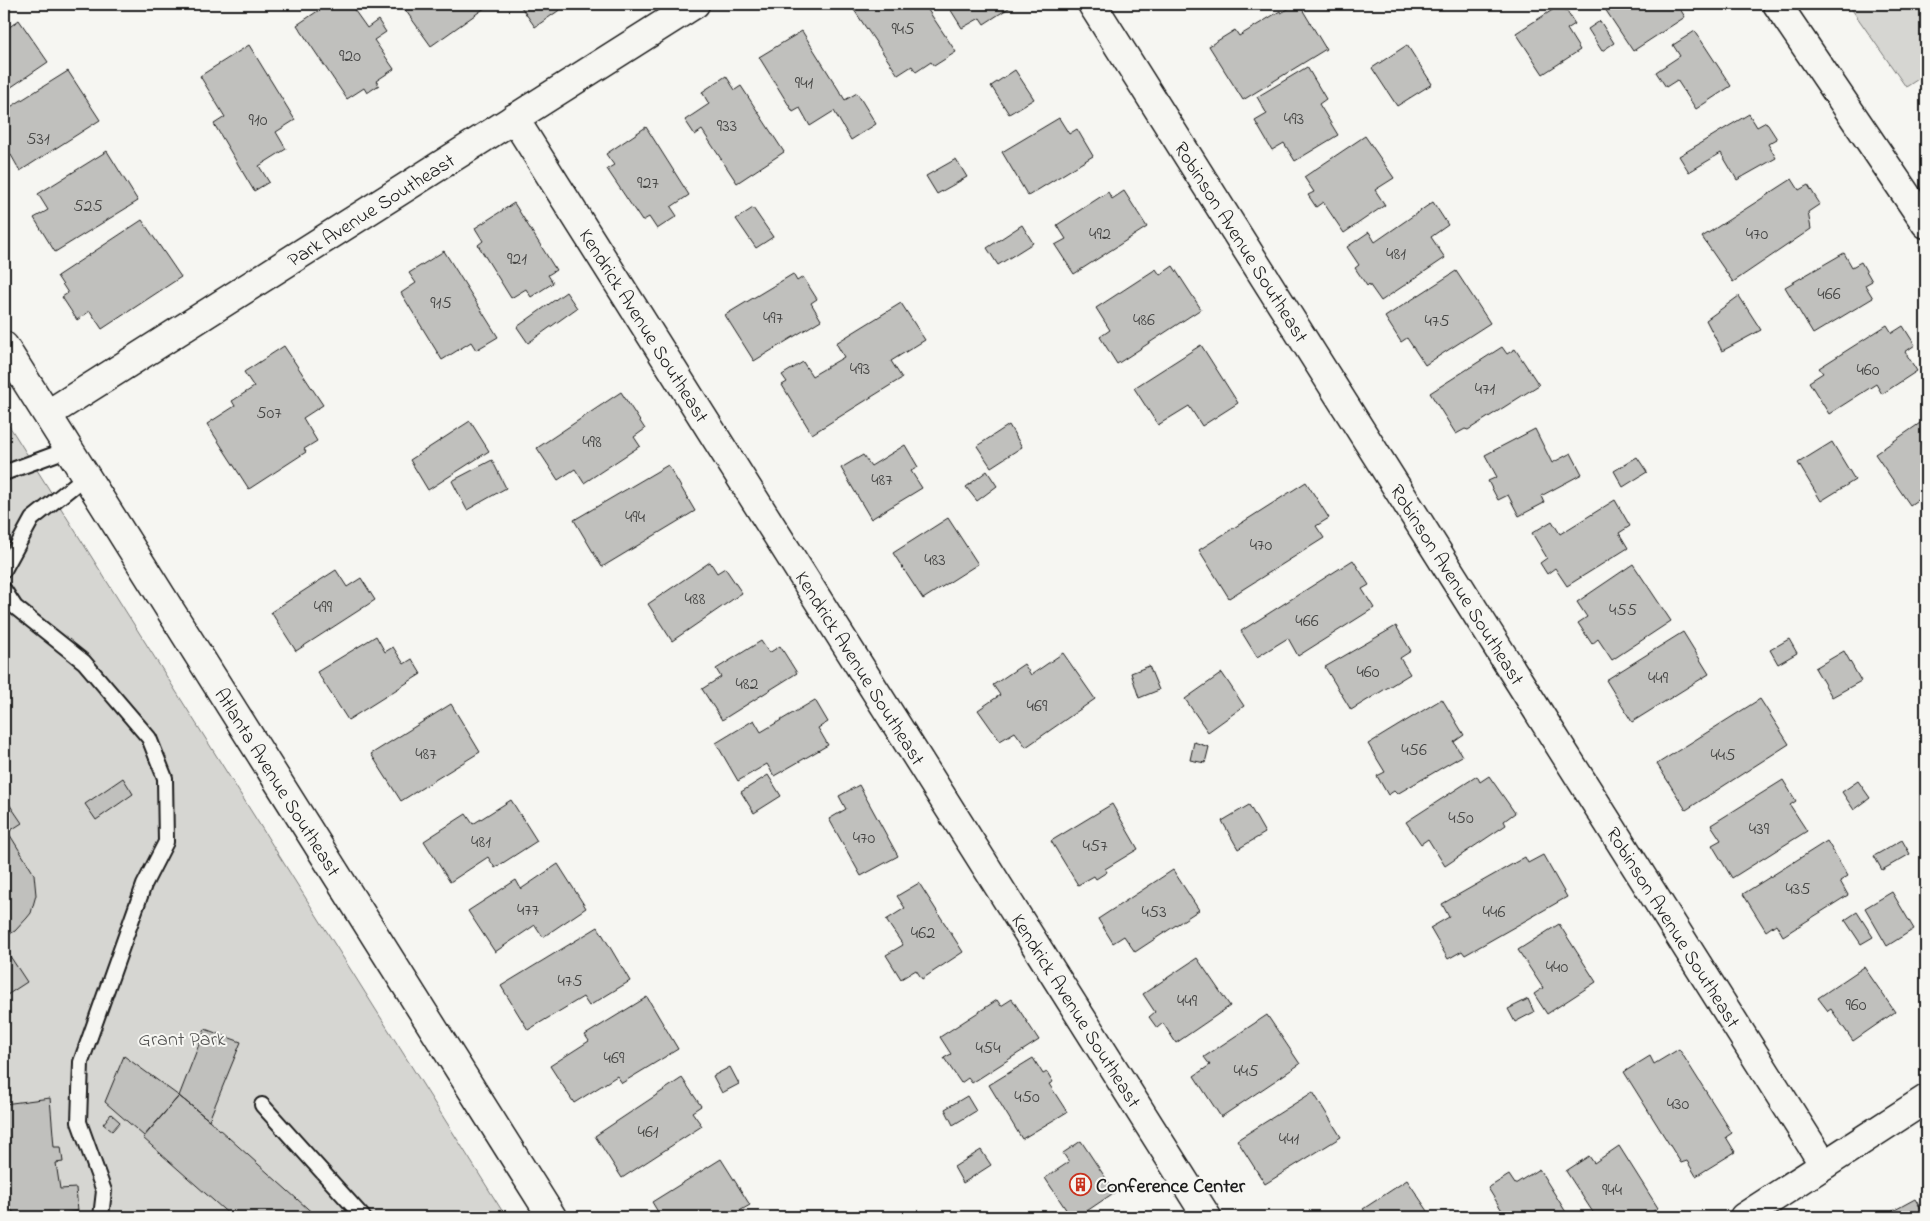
<svg xmlns="http://www.w3.org/2000/svg" width="1930" height="1221" viewBox="0 0 1930 1221" font-family="'Indie Flower',sans-serif">
	<style>
		.green { fill: #d6d6d2; stroke: #797977 }
		.building { fill: #c0c0bd; stroke: #1c1c1c }
		.lines { fill: none; stroke-linecap: round; stroke-linejoin: round }
		.service-casing { stroke: #1c1c1c; stroke-width: 18 }
		.minor-casing { stroke: #1c1c1c; stroke-width: 31 }
		.tertiary-casing { stroke: #1c1c1c; stroke-width: 31 }
		.service { stroke: #f6f6f2; stroke-width: 14 }
		.minor { stroke: #f6f6f2; stroke-width: 28 }
		.tertiary { stroke: #f6f6f2; stroke-width: 28 }
		.labels { text-anchor: middle; stroke-width: 4; stroke-linejoin: round; paint-order: stroke }
		.number-label { font-size: 18px; fill: #454544 }
		.street-label { font-size: 20px; fill: #1c1c1c; stroke: #f6f6f2 }
		.park-label { font-size: 20px; fill: #545453; stroke: #f6f6f2 }
		.poi-label { font-size: 20px; font-weight: bold; fill: #1c1c1c; stroke: #f6f6f2; text-anchor: start }
	</style>
	<rect width="100%" height="100%" fill="#f6f6f2"/>
	<filter id="ink" filterUnits="userSpaceOnUse"><feTurbulence type="fractalNoise" baseFrequency=".02" numOctaves="2"/><feDisplacementMap in="SourceGraphic" scale="10" xChannelSelector="R" yChannelSelector="G"/><feConvolveMatrix kernelMatrix="1 2 1 2 8 2 1 2 1" color-interpolation-filters="sRGB"/></filter>
	<g filter="url(#ink)">
		<path class="green" d="M1848,4H1926V74L1906,87Z
			M4,418L15,435L506,1217H4Z"/>
		<path class="building" d="M4,4H16L4,12Z
			M328,4H350L367,28L378,20L386,32L374,40L394,69L376,81L379,85L367,93L364,88L347,99L297,25Z
			M401,4H488L489,5L431,46Z
			M519,4H568L535,27Z
			M850,4H924L956,52L934,66L931,62L916,72L912,66L898,75Z
			M947,4H1015L984,24L980,18L962,28Z
			M1297,4H1299L1326,49L1243,100L1209,46L1235,30L1239,36L1280,11L1281,13Z
			M1562,4L1575,24L1567,29L1580,50L1543,74L1516,33Z
			M1607,4H1677L1685,17L1633,51L1603,6Z
			M19,20L48,62L4,92V31Z
			M1600,21L1614,43L1602,51L1588,29Z
			M802,31L845,100L857,93L876,124L851,140L834,111L810,126L800,108L793,112L759,57Z
			M1695,31L1731,86L1696,109L1677,80L1666,87L1656,72L1680,56L1673,45Z
			M249,45L295,120L276,132L286,149L259,166L269,182L254,191L214,124L225,117L200,76Z
			M1407,45L1432,84L1397,106L1372,68Z
			M1307,67L1326,99L1319,104L1338,135L1295,161L1284,143L1272,150L1255,121L1267,114L1257,97Z
			M1015,70L1034,99L1009,114L991,86Z
			M68,71L100,120L20,171L11,155L4,159V111Z
			M726,76L735,90L741,86L784,152L737,183L702,130L695,135L685,120L709,104L702,92Z
			M1749,114L1757,127L1766,122L1777,139L1768,144L1776,158L1737,180L1721,153L1689,172L1679,156Z
			M1059,118L1069,134L1077,129L1093,156L1028,196L1002,152Z
			M646,127L689,195L671,207L677,216L657,229L649,217L642,221L607,169L614,165L606,154Z
			M1365,136L1394,178L1375,190L1385,205L1344,233L1323,202L1316,207L1308,195L1314,192L1304,177Z
			M107,151L138,201L55,252L34,218L48,210L38,194Z
			M956,159L967,177L937,194L926,176Z
			M1792,179L1799,190L1808,185L1820,204L1808,212L1811,229L1733,282L1702,237Z
			M1124,191L1147,227L1074,274L1055,245L1066,239L1057,225L1108,192L1112,199Z
			M1433,202L1448,225L1431,237L1445,258L1381,301L1369,284L1367,286L1355,268L1359,265L1347,247L1369,232L1375,242Z
			M514,203L556,270L548,275L553,283L531,297L526,289L511,298L478,245L483,241L475,228Z
			M753,208L773,237L756,248L736,219Z
			M142,220L181,277L102,329L90,311L77,320L62,297L68,293L57,276Z
			M1022,225L1033,243L998,265L987,248Z
			M444,251L498,337L476,350L471,342L442,360L401,293L416,283L409,273Z
			M1844,253L1852,267L1861,262L1872,281L1865,285L1873,298L1813,334L1785,287Z
			M1173,266L1201,309L1117,364L1100,337L1110,330L1096,308L1156,269L1160,275Z
			M1456,271L1490,323L1425,365L1407,338L1401,342L1385,317Z
			M793,274L797,281L803,277L817,299L811,303L821,320L754,361L725,315Z
			M566,292L577,308L528,343L517,327Z
			M1739,296L1761,330L1722,351L1706,320Z
			M901,303L925,340L891,361L902,378L812,434L782,385L787,382L782,375L803,362L812,376L844,357L836,343Z
			M1887,325L1892,333L1903,326L1915,345L1905,352L1917,371L1882,394L1876,384L1829,414L1809,382L1823,373L1819,368Z
			M1201,345L1238,403L1202,426L1189,406L1158,425L1134,388Z
			M284,346L323,405L303,418L317,441L304,449L306,452L249,489L207,424L235,406L232,401L254,387L244,372Z
			M1502,347L1507,354L1515,349L1539,385L1468,430L1465,429L1456,434L1430,393Z
			M621,392L645,429L634,437L640,446L584,483L575,469L558,480L537,448Z
			M1926,419V494L1910,505L1875,454Z
			M470,421L489,451L428,490L410,460Z
			M1009,425L1022,447L991,467L977,446Z
			M1535,429L1552,463L1571,453L1582,474L1541,496L1544,503L1519,516L1508,495L1498,500L1488,481L1497,477L1485,455Z
			M1832,442L1855,480L1821,501L1798,463Z
			M905,445L918,467L911,471L922,488L871,519L841,468L863,455L871,466Z
			M1637,457L1647,472L1623,487L1614,471Z
			M492,460L506,488L467,510L452,481Z
			M668,465L695,511L602,567L574,520Z
			M987,471L997,486L977,501L966,487Z
			M1306,482L1329,518L1316,526L1324,538L1229,598L1199,550Z
			M1615,500L1630,526L1619,533L1628,548L1567,586L1555,568L1547,574L1540,563L1547,558L1532,533L1552,521L1560,534Z
			M948,518L978,564L923,599L893,553Z
			M1353,560L1369,585L1362,589L1374,608L1298,656L1288,638L1257,657L1241,631Z
			M710,562L717,573L725,568L742,593L672,641L648,604Z
			M1633,564L1671,621L1612,660L1598,639L1592,644L1578,623L1587,617L1577,602Z
			M336,570L347,587L361,578L375,600L296,651L271,612Z
			M1396,626L1411,651L1400,658L1410,674L1351,710L1325,667Z
			M1683,632L1709,674L1632,722L1606,680Z
			M376,636L385,652L393,647L404,664L412,659L421,674L348,720L317,672Z
			M1789,639L1797,653L1778,664L1770,650Z
			M761,641L769,653L780,646L797,673L722,720L702,689L721,677L716,669Z
			M1844,651L1861,681L1832,697L1815,668Z
			M1063,653L1095,699L1026,747L1015,732L1000,741L978,710L1000,695L993,685L1024,664L1031,675Z
			M1149,666L1159,690L1139,698L1131,673Z
			M1222,673L1244,706L1208,732L1185,699Z
			M1442,699L1464,735L1454,742L1462,756L1397,794L1394,791L1388,795L1377,776L1385,772L1368,744Z
			M1760,699L1789,744L1686,810L1657,764Z
			M815,700L828,722L818,728L828,745L774,776L767,764L738,781L716,743L754,720L761,732Z
			M451,704L480,752L401,801L371,754Z
			M1194,742L1209,747L1205,763L1190,760Z
			M768,775L781,796L754,813L741,792Z
			M1477,776L1480,782L1489,776L1515,813L1504,821L1506,825L1445,866L1428,839L1421,844L1406,822Z
			M123,778L133,794L96,820L85,804Z
			M1783,780L1796,801L1790,805L1807,831L1732,878L1712,845L1721,840L1711,825Z
			M1858,781L1870,798L1854,810L1842,792Z
			M859,785L898,856L861,876L829,819L846,809L839,796Z
			M511,800L537,841L495,868L488,857L450,882L424,841L466,814L473,824Z
			M7,801L22,823L8,832L34,874L36,895L31,913L27,918L15,931L4,937V803Z
			M1112,804L1138,849L1105,869L1107,872L1096,879L1094,876L1078,885L1051,841Z
			M1249,805L1265,833L1238,849L1222,821Z
			M1902,840L1910,854L1882,870L1874,856Z
			M1827,841L1848,876L1840,881L1848,895L1783,936L1776,924L1766,931L1743,894Z
			M1543,855L1567,897L1465,955L1462,951L1448,959L1430,928L1449,917L1442,904L1525,857L1528,863Z
			M558,864L586,908L543,937L535,925L495,952L468,911L516,880L521,889Z
			M1173,870L1199,910L1135,952L1124,936L1113,943L1098,919Z
			M919,883L963,952L922,979L916,970L901,979L886,955L903,945L886,920L905,908L897,896Z
			M1892,892L1914,929L1887,946L1865,908Z
			M1857,912L1873,937L1861,944L1845,920Z
			M1559,924L1596,982L1547,1014L1534,994L1543,988L1518,950Z
			M598,927L630,981L589,1006L583,997L528,1030L501,986Z
			M4,940L7,945L4,947L27,982L4,997Z
			M1197,958L1230,1006L1176,1043L1163,1023L1157,1028L1149,1017L1155,1012L1143,994Z
			M1864,967L1895,1012L1853,1041L1831,1009L1828,1011L1818,998Z
			M647,997L678,1049L622,1083L617,1076L574,1103L550,1066L589,1041L585,1035Z
			M1012,999L1039,1040L972,1083L968,1078L961,1083L944,1058L951,1054L940,1037L997,1000L1001,1006Z
			M1528,999L1534,1012L1515,1022L1508,1009Z
			M1267,1015L1300,1064L1221,1117L1194,1076L1210,1065L1204,1057Z
			M205,1029L241,1042L209,1120L179,1096Z
			M1679,1049L1732,1133L1726,1137L1735,1152L1696,1176L1687,1161L1681,1163L1624,1072L1650,1056L1654,1064Z
			M124,1056L179,1096L144,1136L105,1102Z
			M1033,1058L1043,1074L1047,1072L1053,1082L1049,1084L1067,1112L1022,1139L989,1085Z
			M730,1067L739,1084L722,1093L713,1076Z
			M682,1078L701,1106L692,1112L702,1126L622,1178L595,1136Z
			M1313,1092L1341,1137L1265,1184L1237,1140Z
			M179,1096L209,1120L317,1217H232L143,1138Z
			M967,1096L976,1111L953,1125L945,1109Z
			M50,1098L54,1147H61L63,1162L56,1163L60,1189L76,1188L78,1211L67,1213L64,1217H19L4,1204V1104Z
			M111,1114L120,1122L112,1131L103,1124Z
			M1081,1141L1115,1192L1078,1217H1071L1045,1178L1069,1162L1063,1153Z
			M1619,1146L1658,1208L1644,1217H1596L1566,1171L1589,1156L1594,1163Z
			M981,1150L991,1165L963,1183L954,1167Z
			M721,1159L750,1205L729,1217H661L652,1202Z
			M1539,1169L1569,1217H1506L1488,1188L1509,1175L1515,1184Z
			M1407,1180L1430,1214L1425,1217H1369L1363,1209Z
			M1915,1199L1926,1217H1882Z
			M4,1204L19,1217H4Z"/>
		<g class="lines">
			<defs>
				<path id="service" d="M4,473L69,449
					M4,570L32,519L86,476
					M4,590L15,607L84,662L149,738L165,778L166,842L144,885L81,1062L79,1122L104,1191L101,1217
					M262,1105L363,1217"/>
				<g id="minor">
					<path id="s1" d="M1092,4L1824,1165"/>
					<path d="M1777,4L1926,224"/>
					<path id="s2" d="M514,118L1207,1217"/>
					<path id="s3" d="M48,414L695,4"/>
					<path d="M1744,1217L1926,1099"/>
				</g>
				<g id="tertiary">
					<path id="s4" d="M4,346L552,1217"/>
				</g>
			</defs>
			<use href="#service" class="service-casing"/>
			<use href="#minor" class="minor-casing"/>
			<use href="#tertiary" class="tertiary-casing"/>
			<use href="#service" class="service"/>
			<use href="#minor" class="minor"/>
			<use href="#tertiary" class="tertiary"/>
		</g>
	</g>
	<defs>
		<symbol id="building-ring" viewBox="-11 -11 22 22"><circle r="9.5" fill="#f6f6f2" stroke="#c8321e" stroke-width="1.5"/><path d="M-4-6H4V6H1V3H-1V6H-4ZM-2.5-4.3h1.7v1.8h-1.7ZM.8-4.3h1.7v1.8H.8ZM-2.5-1h1.7V.8h-1.7ZM.8-1h1.7V.8H.8Z" fill="#c8321e"/></symbol>
	</defs>
	<g fill-rule="evenodd">
		<use href="#building-ring" x="1068" y="1172" width="25" height="25"/>
	</g>
	<g class="labels">
		<g class="number-label">
			<text x="903" y="34">945</text>
			<text x="350" y="61">920</text>
			<text x="804" y="88">941</text>
			<text x="1294" y="124">493</text>
			<text x="258" y="125">910</text>
			<text x="727" y="131">933</text>
			<text x="38" y="144">531</text>
			<text x="648" y="188">927</text>
			<text x="88" y="211">525</text>
			<text x="1100" y="239">492</text>
			<text x="1757" y="239">470</text>
			<text x="1396" y="259">481</text>
			<text x="517" y="264">921</text>
			<text x="1829" y="299">466</text>
			<text x="441" y="308">915</text>
			<text x="773" y="323">497</text>
			<text x="1144" y="325">486</text>
			<text x="1437" y="326">475</text>
			<text x="860" y="374">493</text>
			<text x="1868" y="375">460</text>
			<text x="1485" y="394">471</text>
			<text x="269" y="418">507</text>
			<text x="592" y="447">498</text>
			<text x="882" y="485">487</text>
			<text x="635" y="522">494</text>
			<text x="1261" y="550">470</text>
			<text x="935" y="565">483</text>
			<text x="695" y="604">488</text>
			<text x="323" y="612">499</text>
			<text x="1623" y="615">455</text>
			<text x="1307" y="626">466</text>
			<text x="1368" y="677">460</text>
			<text x="1658" y="683">449</text>
			<text x="747" y="689">482</text>
			<text x="1037" y="711">469</text>
			<text x="1414" y="755">456</text>
			<text x="426" y="759">487</text>
			<text x="1723" y="760">445</text>
			<text x="1461" y="823">450</text>
			<text x="1759" y="834">439</text>
			<text x="864" y="843">470</text>
			<text x="481" y="847">481</text>
			<text x="1095" y="851">457</text>
			<text x="1798" y="894">435</text>
			<text x="528" y="915">477</text>
			<text x="1154" y="917">453</text>
			<text x="1494" y="917">446</text>
			<text x="923" y="938">462</text>
			<text x="1557" y="972">440</text>
			<text x="570" y="986">475</text>
			<text x="1187" y="1006">449</text>
			<text x="1856" y="1010">960</text>
			<text x="988" y="1053">454</text>
			<text x="614" y="1063">469</text>
			<text x="1246" y="1076">445</text>
			<text x="1027" y="1102">450</text>
			<text x="1678" y="1109">430</text>
			<text x="648" y="1137">461</text>
			<text x="1289" y="1144">441</text>
			<text x="1612" y="1195">944</text>
		</g>
		<g class="street-label">
			<text dy="7" stroke="none"><textPath href="#s3" startOffset="382">Park Avenue Southeast</textPath></text>
			<text dy="7" stroke="none"><textPath href="#s1" startOffset="281">Robinson Avenue Southeast</textPath></text>
			<text dy="7" stroke="none"><textPath href="#s2" startOffset="245">Kendrick Avenue Southeast</textPath></text>
			<text dy="7" stroke="none"><textPath href="#s1" startOffset="686">Robinson Avenue Southeast</textPath></text>
			<text dy="7" stroke="none"><textPath href="#s2" startOffset="650">Kendrick Avenue Southeast</textPath></text>
			<text dy="7" stroke="none"><textPath href="#s4" startOffset="515">Atlanta Avenue Southeast</textPath></text>
			<text dy="7" stroke="none"><textPath href="#s1" startOffset="1091">Robinson Avenue Southeast</textPath></text>
			<text dy="7" stroke="none"><textPath href="#s2" startOffset="1055">Kendrick Avenue Southeast</textPath></text>
		</g>
		<g class="park-label">
			<text x="182" y="1045">Grant Park</text>
		</g>
		<g class="poi-label">
			<text x="1096" y="1192">Conference Center</text>
		</g>
	</g>
	<rect width="1930" height="1221" fill="none" stroke="#f6f6f2" stroke-width="20"/>
	<rect x="10" y="10" width="1910" height="1201" fill="none" stroke="#1c1c1c" stroke-width="2" filter="url(#ink)"/>
</svg>
